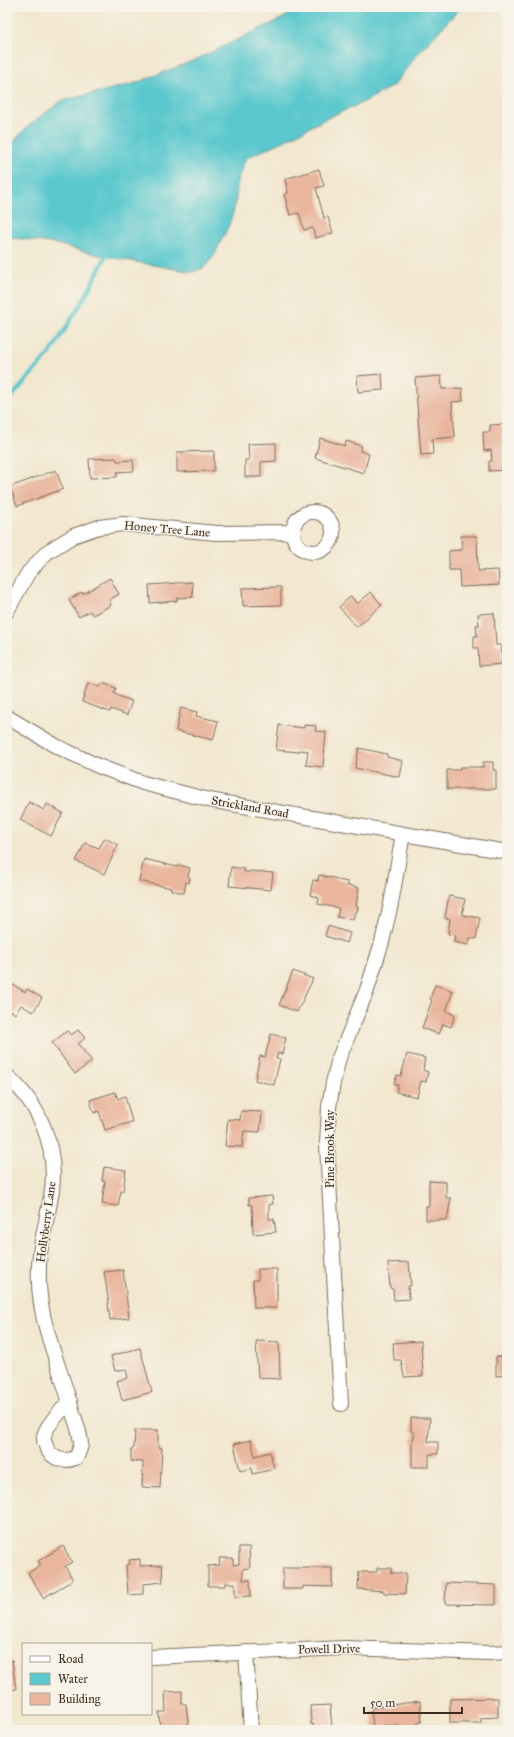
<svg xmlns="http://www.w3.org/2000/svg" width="514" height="1737" viewBox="0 0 514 1737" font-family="'IM FELL Great Primer',serif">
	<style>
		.water { fill: #5ac8ce; stroke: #4a7976 }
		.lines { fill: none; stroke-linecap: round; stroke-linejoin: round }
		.stream { stroke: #5ac8ce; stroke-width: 4 }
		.building { fill: #e9b59d }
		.minor-casing { stroke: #7b6c5c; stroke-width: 16 }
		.minor { stroke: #fff; stroke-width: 14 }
		.labels { text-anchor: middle; stroke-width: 3; stroke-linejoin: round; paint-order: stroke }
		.street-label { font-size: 12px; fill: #3b2a1e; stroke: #f7f3e8 }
	</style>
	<rect width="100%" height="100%" fill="#f7f3e8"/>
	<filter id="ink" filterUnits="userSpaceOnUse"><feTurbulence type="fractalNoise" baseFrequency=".025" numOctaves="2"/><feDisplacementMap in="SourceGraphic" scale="8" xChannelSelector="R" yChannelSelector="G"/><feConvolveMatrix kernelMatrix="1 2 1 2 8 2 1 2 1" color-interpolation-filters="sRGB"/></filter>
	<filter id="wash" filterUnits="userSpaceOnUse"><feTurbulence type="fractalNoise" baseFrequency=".012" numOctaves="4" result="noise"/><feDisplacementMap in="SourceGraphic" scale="16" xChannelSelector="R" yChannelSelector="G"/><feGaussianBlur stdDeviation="0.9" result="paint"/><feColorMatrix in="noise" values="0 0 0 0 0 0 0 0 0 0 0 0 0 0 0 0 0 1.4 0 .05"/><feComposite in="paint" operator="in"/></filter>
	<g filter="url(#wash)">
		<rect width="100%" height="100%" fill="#f2e7cf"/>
		<path class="water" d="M297,7H461L415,57L394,85L366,101L323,120L284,141L246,158L238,178L235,206L229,225L214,256L204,268L192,272L98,255L57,244L7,237V150L26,128L61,101L133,84L195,60L285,17Z"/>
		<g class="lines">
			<path class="stream" d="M7,402L51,352L85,297L106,256"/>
		</g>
		<g id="blocks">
			<path class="building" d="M319,169L324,186L316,188L324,218L328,217L333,233L315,238L313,228L304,230L299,213L290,215L284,194L288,193L285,179Z
				M382,374L383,390L358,392L357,376Z
				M441,376L442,389L462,388L463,401L452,402L455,437L432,439L433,454L421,455L415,378Z
				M507,424V470L489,471V461H492L491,450L484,451L483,432H490V425Z
				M320,438L345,446L346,441L362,446L360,451L369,454L364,473L315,458Z
				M276,443V461L261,462V477H245V460H249L248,444Z
				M214,451V471L177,472V452Z
				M116,458L117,461L133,460L134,471L117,472V477L90,478L89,459Z
				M56,470L63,489L17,506L10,487Z
				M461,536H477L478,571L498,570L499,585L460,587L459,570H449V551L462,550Z
				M110,578L119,594L109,600L111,605L93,615L90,611L79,617L69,600L82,592L83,594Z
				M192,582L193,597L177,598V601L150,603L149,585Z
				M281,587V605L243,606L242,588Z
				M371,592L382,605L357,627L339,607L351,596L357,604Z
				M494,613L496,645H501L502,664L479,666L478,648H474V636H477L476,625H479L478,614Z
				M88,683L100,687L102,683L116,688L114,693L118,696L132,701L127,715L111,709L110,712L82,702Z
				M181,708L197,712L196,716L218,721L213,740L176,731Z
				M279,725L304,728V725L316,726L315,731L326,732L323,767L306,765L308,751L299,750V752L276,750Z
				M359,748L387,754V757L403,761L400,777L355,768Z
				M483,762H493V770H496V789H447V770H460V767H483Z
				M29,802L44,810L47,804L63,813L51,836L20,820Z
				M105,838L118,845L104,874L76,861L85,843L99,848Z
				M144,859L177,867L179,865L190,868L188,876L190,878L189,883L186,882L184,893L171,890V888L139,881Z
				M231,867L244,869V872H250V871L273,873L271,890L229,886Z
				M319,875L338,879V880L348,882L347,885L359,888L356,906L358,907L357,912H355L353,920L337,917L339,908L318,904L319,898L310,895L313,880L318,881Z
				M449,896L465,899L462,915L480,918L476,939L470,938L468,945L454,942L455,935L448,934L450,919L445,918Z
				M328,926L350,933L347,943L325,936Z
				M293,971L313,979L297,1012L279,1005Z
				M7,981L25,992L27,989L42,998L33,1012L21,1005L15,1014L12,1011L9,1014L7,1012Z
				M435,985L453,991L446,1011L455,1015L451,1027L443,1024L439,1034L422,1028L432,1000L430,999Z
				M78,1030L85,1038L78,1044L92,1061L75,1074L52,1043L67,1031L71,1035Z
				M271,1034L286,1038L282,1054L278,1053L276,1059H280L274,1085L255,1080L260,1056L265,1057Z
				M407,1054L425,1058L423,1070L428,1072L426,1082L421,1081L417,1097L396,1092L398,1085L394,1084L397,1075L401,1076Z
				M115,1092L118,1099L125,1096L132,1122L105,1130L99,1111L94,1113L90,1100Z
				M241,1111L262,1112L260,1132L244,1131L242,1147L225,1146L228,1119L240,1120Z
				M104,1167L126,1170L123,1191H121L118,1206L102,1204L105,1181H102Z
				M429,1181L446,1182V1198H451L447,1220H426V1206H429Z
				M272,1196L273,1204L269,1205V1219H274L276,1232L253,1234L252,1205H249V1198Z
				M409,1262L411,1286H408L409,1299L394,1300L393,1289L390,1288L388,1263Z
				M258,1269H277V1308H254L253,1280H258Z
				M123,1270L129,1318L110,1320L108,1303H109L104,1272Z
				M256,1341L279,1342L280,1379L258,1378Z
				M421,1341L423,1376L404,1377L401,1360H394L393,1343Z
				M140,1348L152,1392L122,1400L117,1381L128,1378L126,1369L115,1371L111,1356Z
				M507,1356V1375L496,1376V1357Z
				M411,1418H430L428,1442H438V1454H429V1467H412V1438L414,1439V1433L411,1431Z
				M135,1430H158V1447L162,1448L160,1488L142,1487L143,1462L131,1461V1450L134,1448Z
				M251,1440L255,1456L270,1452L274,1469L253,1474L252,1468L240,1471L234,1444Z
				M63,1546L72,1562L65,1566L73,1580L43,1598L28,1573L41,1565L38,1561Z
				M239,1547H249L250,1568L243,1569V1580H250L251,1596L235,1597V1583H225V1586H208V1566L220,1565L219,1558H233V1565L239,1564Z
				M140,1559V1566L162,1565L163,1582L143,1584V1594L128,1595L126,1565L129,1564V1560Z
				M283,1568H332V1587L303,1586V1589H283Z
				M377,1568H391V1573H406L405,1594L384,1593V1591L358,1589L359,1572H377Z
				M446,1583L496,1585V1605L445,1604Z
				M12,1660L16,1689L7,1690V1661Z
				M182,1691V1704H186L189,1730H160L159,1712H166L165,1692Z
				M498,1698V1717L481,1718V1723H450V1699Z
				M420,1701L422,1722H418V1729L399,1730L398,1725L373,1727L371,1708Z
				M330,1705L332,1730H313V1724H311L310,1706Z"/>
		</g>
	</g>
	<g filter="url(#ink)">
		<use href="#blocks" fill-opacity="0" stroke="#7b6c5c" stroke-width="1"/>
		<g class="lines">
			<defs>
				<path id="minor" d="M293 532a20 20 0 1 1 40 0a20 20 0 1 1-40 0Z
					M7,611L28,573L47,552L73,536L99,527L123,524L216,533L292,532
					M7,717L56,746L98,766L143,783L209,800L507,852
					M7,1076C40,1105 57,1146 52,1190C49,1211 43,1232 40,1253C37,1278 40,1307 47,1331C55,1359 65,1385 73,1413C76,1423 81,1434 81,1445C80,1449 78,1453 77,1457C65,1463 54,1460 47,1449C46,1445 43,1441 44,1437C44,1427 63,1409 70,1401
					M341,1404L327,1144L329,1107L333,1083L339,1058L367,990L382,942L391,904L403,834
					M246,1652L251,1730
					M151,1657L344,1648L489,1653L507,1652"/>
			</defs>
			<use href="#minor" class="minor-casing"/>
			<use href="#minor" class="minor"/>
		</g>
	</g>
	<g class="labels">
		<g class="street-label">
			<text transform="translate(167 529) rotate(5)" y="4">Honey Tree Lane</text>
			<text transform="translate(250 807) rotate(10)" y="4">Strickland Road</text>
			<text transform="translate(330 1149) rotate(-90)" y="4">Pine Brook Way</text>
			<text transform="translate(46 1222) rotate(-82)" y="4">Hollyberry Lane</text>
			<text transform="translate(329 1649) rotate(-1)" y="4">Powell Drive</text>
		</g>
	</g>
	<rect width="514" height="1737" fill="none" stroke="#f7f3e8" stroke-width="24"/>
	<rect x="22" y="1643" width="130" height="72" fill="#f7f3e8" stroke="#aca397"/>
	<rect x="30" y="1656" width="20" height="6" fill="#ffffff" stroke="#aca397"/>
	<text x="58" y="1663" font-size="12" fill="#3b2a1e">Road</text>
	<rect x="30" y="1673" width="20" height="12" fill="#5ac8ce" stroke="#aca397"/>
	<text x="58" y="1683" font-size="12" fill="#3b2a1e">Water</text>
	<rect x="30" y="1693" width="20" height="12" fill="#e9b59d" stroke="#aca397"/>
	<text x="58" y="1703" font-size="12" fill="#3b2a1e">Building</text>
	<path d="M364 1707v6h98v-6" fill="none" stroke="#3b2a1e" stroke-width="2"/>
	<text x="370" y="1707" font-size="12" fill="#3b2a1e" stroke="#f7f3e8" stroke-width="3" paint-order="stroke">50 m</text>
</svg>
